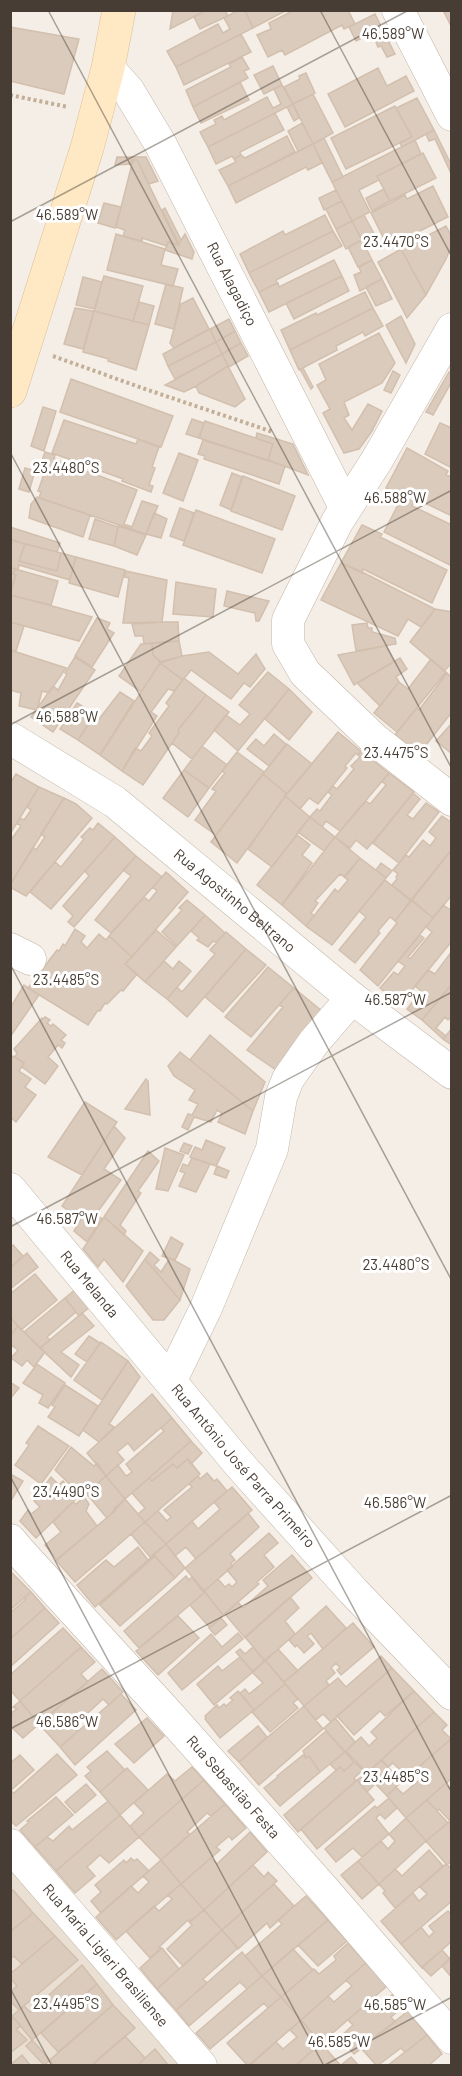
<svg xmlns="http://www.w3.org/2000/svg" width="462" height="2076" viewBox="0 0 462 2076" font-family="Barlow,sans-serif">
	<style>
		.residential { fill: #e9dfd3 }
		.building { fill: #dacbbd; stroke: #d2bfad; stroke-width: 1.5 }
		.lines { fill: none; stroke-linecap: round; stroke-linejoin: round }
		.street-casing { stroke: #c3b7aa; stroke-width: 33 }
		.secondary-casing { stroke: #dbbf94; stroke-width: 34 }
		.path { stroke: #c3ae97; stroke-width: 4; stroke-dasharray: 3 3; stroke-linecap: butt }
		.street { stroke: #fff; stroke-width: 32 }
		.secondary { stroke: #ffe9c5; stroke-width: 33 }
		.ticks { fill: none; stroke: #473d34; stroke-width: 1.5; stroke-opacity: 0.45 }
		.labels { text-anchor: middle; stroke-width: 6; stroke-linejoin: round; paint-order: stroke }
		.street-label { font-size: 15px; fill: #473d34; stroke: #fff }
		.ticks-label { font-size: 15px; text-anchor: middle; fill: #473d34; stroke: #fff; stroke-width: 6; stroke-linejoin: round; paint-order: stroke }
	</style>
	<rect width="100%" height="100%" fill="#f4eee6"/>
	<path class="residential" d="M11,1864L184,2065H11Z"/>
	<path class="building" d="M173,10H207L170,29Z
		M207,10H225L228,16L200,29L194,17Z
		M238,10H245L253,28L176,67L167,51L218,24L223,33L230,29L224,18Z
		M245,10H287L253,28Z
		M294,10H348L355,24L344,29L342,25L285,55L282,50L268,57L257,35L271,29L269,23Z
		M443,10H452V28Z
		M375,14L395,54L387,57L381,46L378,47L376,42L378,41L374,32L356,41L349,27Z
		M10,27L79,39L64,94L10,81Z
		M241,34L251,52L184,85L176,67Z
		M242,57L249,69L244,71L248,78L193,107L186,90L231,67L229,64Z
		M273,66L282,85L264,94L254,75Z
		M378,68L387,86L406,76L414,91L345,127L328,94Z
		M306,73L315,93L293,104L284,87L300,79L299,76Z
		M240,82L249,100L201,123L193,107Z
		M282,85L293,104L208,147L200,132L216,124L214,120L222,116L224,120L267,97L273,108L281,104L274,89Z
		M313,94L333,133L313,144L293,104Z
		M417,98L434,130L402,147L400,143L412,137L396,108Z
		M293,104L299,118L294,121L287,107Z
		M395,106L412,137L346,169L331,138Z
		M275,113L284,130L240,152L241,155L234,159L232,156L216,164L208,147Z
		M302,123L313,144L298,151L288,131Z
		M434,130L452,166L450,171L435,139L429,141L426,134Z
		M287,136L295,152L228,186L219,170L236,162L234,159L241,155L245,158Z
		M324,138L343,177L332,182L313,144Z
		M415,140L421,154L377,176L379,180L359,190L370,212L352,221L332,182Z
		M313,144L322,163L308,170L306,167L236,203L228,186Z
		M423,153L436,178L390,201L377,176Z
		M117,157H146L158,181L149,184L137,160H132L131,164L115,165Z
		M133,160H137L178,245L168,242L167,246L142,238V241L123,236L125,230L116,227Z
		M433,186L448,217L388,247L371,213L405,195L407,199Z
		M384,189L390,201L372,211L366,198Z
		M336,190L342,201L324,210L319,198Z
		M342,201L352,221L336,229L326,209Z
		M104,203L121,207L115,228L98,223Z
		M165,208L181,240L179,244L162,210Z
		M325,215L333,231L249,273L240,254L283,231L285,235Z
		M364,215L379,243L367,250L352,221Z
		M352,221L362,240L346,249L336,229Z
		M446,226L452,237V244L446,259L426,295L401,249Z
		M333,231L342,246L276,280L277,283L259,292L249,273Z
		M116,234L165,249L161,265L178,269L173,286L107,270Z
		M185,234L194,252L192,259L165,250L168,242L178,245Z
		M362,240L372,260L358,267L348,247Z
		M401,249L426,295L407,318L378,262Z
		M334,260L342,276L269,312L259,292L278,283L279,287Z
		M372,260L382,279L360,291L354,275L361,272L359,267Z
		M104,276L143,286L133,321L94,311Z
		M342,276L349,291L294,319L286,303Z
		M83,277L102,282L95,309L76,305Z
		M382,279L392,299L376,306L366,287Z
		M166,284L183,288L174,329L155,324Z
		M365,292L373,308L290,350L281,330L316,313L317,315Z
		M193,298L209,329L174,348L170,343L181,304Z
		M139,302L154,306L149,325L133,321Z
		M75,308L94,311L83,349L64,344Z
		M373,308L383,326L365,336L363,332L336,346L337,350L299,370L290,350Z
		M94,311L149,325L136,370L108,361L109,359L83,352Z
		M401,316L415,344L406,363L386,325Z
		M229,319L235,331L216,342L210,329Z
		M210,329L216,342L168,366L163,354Z
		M235,331L241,343L222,354L216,342Z
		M379,333L395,363L382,383L344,402L349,415L344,418L352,430L368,404L382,411L372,431L359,449L344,453L323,413L330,409L317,385L326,380L319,364Z
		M216,342L222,354L175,379L168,366Z
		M241,343L248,356L229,367L222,354Z
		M222,354L228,366L196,386L184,392L165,385Z
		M228,366L245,399L235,407L199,393L196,386Z
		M303,368L313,387L311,389L300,369Z
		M393,371L400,375L391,393L384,390Z
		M449,372L452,374V381L433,415L429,413L426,412Z
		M71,379L173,416L161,447L60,412Z
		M43,407L56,411L44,451L31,446Z
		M192,419L204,423L199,438L186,434Z
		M64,420L136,444L138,439L159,447L152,467L155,468L149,485L153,486L151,492L122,481L123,479L52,453Z
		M205,421L273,444L268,460L199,438Z
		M440,423L452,428V468L425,454Z
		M257,433L293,444L308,475L268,460L273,444L256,438Z
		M203,440L285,466L279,484L204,459L205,456L198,454Z
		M407,448L448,471L446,475L452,477V516L408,495L406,498L386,488Z
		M45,452L55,455L54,459L137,490L124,524L132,527L142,501L158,506L146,534L39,498L41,492L38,491L44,474L38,472Z
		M179,453L198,460L183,501L163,493Z
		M25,468L35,471L29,492L19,489Z
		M232,473L242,477L231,510L220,505Z
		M243,476L295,496L282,530L231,511Z
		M37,497L90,515L83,537L29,518L31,504Z
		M406,498L414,502L412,506L452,525V566L384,532L401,499L405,501Z
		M180,508L194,513L184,541L170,536Z
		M196,510L275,539L262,573L183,545Z
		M154,513L167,519L161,538L146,534Z
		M95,519L118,527L114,546L89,539Z
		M362,525L382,534L380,537L447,570L432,603L363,569L362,573L341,563Z
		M118,526L146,535L137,555L114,546Z
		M10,527L60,543L57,552L10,540Z
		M13,540L25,544L19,561L57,571L61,553L76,557L70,580L19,565L18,570L10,567V548Z
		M25,544L61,553L57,571L19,561Z
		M76,557L125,570L118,597L69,583Z
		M341,563L362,572L435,609L421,627L408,619L398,636L321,600Z
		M10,567L15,569L13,574L16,575L10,590Z
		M15,569L58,581L51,605L10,595L16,575L13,574Z
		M126,571L167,580L162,622L123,623L129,578L124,577Z
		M176,582L216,589L213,617L173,614Z
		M227,591L269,601L259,621H256L255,613L224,606Z
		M10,595L34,601L92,617L79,641L10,622Z
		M435,609L452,612V663L444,671L410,642Z
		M97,618L110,623L107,629L114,633L92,667L75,656Z
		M10,622L24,626L16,651L10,650Z
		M162,622H178L179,641L144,644L143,636H135L132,624Z
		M367,623L368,628H372V632L395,638L396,644L356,651L352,625Z
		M179,641L182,656L160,662L153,655L152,643Z
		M152,643L153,655L161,662L141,692L119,676L141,644Z
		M386,646L394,662L354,685L338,655Z
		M10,650L66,668L49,693L42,691L37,710L19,706L21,693L10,690Z
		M209,652L238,674L256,654L265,669L250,687L244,683L231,699L191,670L183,680L160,663L182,656Z
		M75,657L95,670L53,732L31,717L53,686L58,690L67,674L65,673Z
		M400,658L407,669L396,677L399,682L380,706L357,683Z
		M431,659L446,672L397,732L374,713L399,682L408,689Z
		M160,663L183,680L174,691L168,689L151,712L157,716L122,771L100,755Z
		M268,672L289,689L238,751L214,730L226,715L240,725L250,714L239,705Z
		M447,673L452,678V712L419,754L395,735L417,708L419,710Z
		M184,678L206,695L178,730L179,733L143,785L122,771L135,748L141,751L152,736L149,733L169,706L166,703Z
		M289,689L312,712L289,740L265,719Z
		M120,692L134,701L100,755L78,740L91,721L96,723Z
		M206,695L229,712L192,759L172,743L179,733L178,730Z
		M77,703L95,714L78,740L60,729Z
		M452,723V754L436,741Z
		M338,732L361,751L358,755L356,753L345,766L347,768L318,804L309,798L300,809L285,796Z
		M274,734L286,744L269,766L247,749L256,739L264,746Z
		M287,744L312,764L287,794L263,774Z
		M202,746L227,765L209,788L184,770Z
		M361,751L389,773L340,831L326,821L322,827L310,817L317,809L320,811L332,795L328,792L333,786L337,789L354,769L351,766L360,757L358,755Z
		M237,752L264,772L216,835L195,820L216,791L212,789L225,773L222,771Z
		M184,770L209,788L188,817L163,798Z
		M389,773L414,792L367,849L356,840L350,848L335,837L366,801L370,804L386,785L382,781Z
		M16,774L39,787L10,834V783Z
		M263,774L287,794L237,863L211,842Z
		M39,787L64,798L10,885V841L21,826L17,823L19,820L20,818L24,820L31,810L27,807Z
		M413,793L420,799L407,815L413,819L426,803L439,812L399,863L373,843Z
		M285,796L310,817L272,867L248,849Z
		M64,798L76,804L92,818L26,896L10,887V885L33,847L36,850L45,837L41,834Z
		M442,816L452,823V849L411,900L392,885L397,879L396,877L398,874L393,870L406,855L409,857L423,840L430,846L436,838L429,832Z
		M310,817L335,837L324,851L298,832Z
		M98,823L115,837L51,909L30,892L55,862L61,867L84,839L81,837L90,828L93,830Z
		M297,835L310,845L302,855L312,863L282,905L257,885Z
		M115,837L136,856L74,927L68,922L73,916L63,906L89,876L85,871Z
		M335,837L360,858L345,877L340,874L315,901L318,903L311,913L314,916L306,926L282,905Z
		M452,849V895L433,918L412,900Z
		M136,856L162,877L111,933L95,920L131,876L123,870Z
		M360,858L386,878L332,945L306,926L335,889L338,892L348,880L344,877Z
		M381,863L392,871L386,878L376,870Z
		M166,872L188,892L132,957L109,936L144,897L149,901L157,891L153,887Z
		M385,880L411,901L395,921L390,917L378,931L380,933L355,963L339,950L366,917L359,911Z
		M187,900L205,915L177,946L162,932L182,910L179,908Z
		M411,900L433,918L378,986L360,970L397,923L395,921Z
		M443,905L452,911V941L400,1005L380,988L394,972L398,975L405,966L398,961L420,935L424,938L408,957L410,959L432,932L426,927Z
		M205,915L225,933L216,943L213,941L208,947L197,940L199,938L191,931Z
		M75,929L85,936L81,942L87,948L99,934L106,940L109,936L132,957L125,964L137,974L123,991L121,990L107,1004L105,1003L100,1011L98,1010L88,1025L28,988L57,950L59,951L63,944L65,946Z
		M156,930L176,947L145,982L125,964Z
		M226,932L246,949L187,1017L167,999L177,987L182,992L215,954L210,950Z
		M246,949L266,965L223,1012L205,997Z
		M452,951V984L422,1020L407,1009L421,991L415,986L428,970L435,974Z
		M164,961L173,969L179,961L191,971L167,999L145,982Z
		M268,967L294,988L251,1037L225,1017Z
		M452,984V1016L448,1020L445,1017L436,1028L446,1036L443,1039L422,1020Z
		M24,985L39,995L10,1037V1004L12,1005Z
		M294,988L322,1011L276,1070L247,1050L283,1007L279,1005Z
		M45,1017L50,1020L47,1023L51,1026L53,1024L66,1035L61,1040L65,1043L62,1048L58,1045L48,1057L58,1066L45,1084L22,1067L24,1063L15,1057L17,1053L14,1049L42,1018L43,1019Z
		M452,1028V1045L443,1039Z
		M210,1035L265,1082L253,1111L190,1060Z
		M180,1052L253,1111L245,1134L218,1122L222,1113L217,1110L211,1122L194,1117L188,1130L182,1127L188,1114L192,1115L198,1104L189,1100L195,1090L174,1076L168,1066Z
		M13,1056L24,1063L19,1071L31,1079L25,1087L36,1095L16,1122L10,1117V1060Z
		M146,1079L148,1081L150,1115L125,1109Z
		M85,1102L117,1122L82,1175L48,1157Z
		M114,1126L125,1138L104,1169L121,1180L96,1214L102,1219L87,1242L74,1231L81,1219L62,1206Z
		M206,1140L225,1148L216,1166L190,1157L195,1147L202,1150Z
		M184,1143L192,1146L188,1154L180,1151Z
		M165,1148L184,1155L168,1191L156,1189Z
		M148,1151L159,1161L138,1191L141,1193L120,1225L126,1231L124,1235L104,1217Z
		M192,1158L210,1164L196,1192L179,1186L185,1173L180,1171L183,1164L188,1166Z
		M217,1166L229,1171L226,1178L214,1174Z
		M104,1217L143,1251L123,1282L104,1259L98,1267L83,1249Z
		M171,1237L183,1244L175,1260L162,1256Z
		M13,1245L23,1256L10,1268V1247Z
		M150,1252L159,1260L154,1265L161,1272L170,1258L190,1269L180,1300L145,1259Z
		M27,1253L38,1267L10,1289V1268Z
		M145,1259L180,1300L164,1320H153L126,1286Z
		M35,1274L57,1300L21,1330L10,1317V1294Z
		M77,1288L91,1306L79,1316L65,1298Z
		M65,1298L76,1312L47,1337L50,1340L40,1348L24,1332Z
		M82,1313L94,1326L61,1352L79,1365L71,1377L40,1348Z
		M10,1317L18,1326L10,1336Z
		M18,1326L45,1352L34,1367L27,1360L22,1366L11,1358L18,1350L10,1344V1336Z
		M89,1336L100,1343L87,1362L75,1354Z
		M101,1342L128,1361L102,1400L74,1380Z
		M128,1361L140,1377L109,1424L114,1427L99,1442L83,1430Z
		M37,1364L65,1383L48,1408L39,1403L43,1395L23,1383Z
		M10,1382L19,1388L10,1399Z
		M65,1385L98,1406L79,1436L48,1417L55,1407L52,1405Z
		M152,1394L172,1418L134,1451L128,1443L117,1452L124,1460L106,1476L87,1453Z
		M172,1418L191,1441L125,1499L106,1476L118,1465L126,1476L132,1472L126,1464L164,1431L161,1428Z
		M38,1426L69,1446L41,1484L15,1465L29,1445L26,1443Z
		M191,1441L202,1453L191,1464L188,1459L177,1468L173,1464L152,1481L149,1478Z
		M71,1447L94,1466L97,1463L106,1476L83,1497L55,1470Z
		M188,1459L200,1474L145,1522L138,1514L145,1508L132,1493L149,1478L152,1481L173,1464L177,1468Z
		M207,1473L214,1481L217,1479L227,1491L166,1544L145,1522L158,1511L167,1521L171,1517L164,1510L192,1487L189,1484L198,1476L200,1479Z
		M12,1475L23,1481L10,1502V1477Z
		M106,1476L125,1499L107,1518L86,1493Z
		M51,1477L59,1485L63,1481L77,1498L36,1538L20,1521L28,1510L31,1514L40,1507L34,1501Z
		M232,1487L252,1510L196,1559L186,1547L175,1556L166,1544L192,1521L198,1529L220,1509L214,1502Z
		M84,1497L89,1504L86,1511L97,1526L57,1560L45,1545L61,1532L53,1522L73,1502L76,1504Z
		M125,1499L145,1522L75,1582L56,1560L115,1511L114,1509Z
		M248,1513L259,1527L230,1554L235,1560L231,1563L233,1566L204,1591L185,1568Z
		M145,1522L166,1544L150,1557L131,1534Z
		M269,1533L278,1543L264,1555L274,1567L257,1582L259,1584L223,1615L204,1591L218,1579L225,1587L229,1584L232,1587L237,1582L227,1570Z
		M166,1544L185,1568L175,1578L155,1556L100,1605L99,1604Z
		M138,1547L148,1560L95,1607L77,1585L106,1560L114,1567Z
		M292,1555L312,1578L245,1638L225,1614L238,1602L243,1608L268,1586L263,1580Z
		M155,1556L175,1578L120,1626L100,1605Z
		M10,1571L31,1592L10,1610Z
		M186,1576L189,1580L192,1577L204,1593L139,1648L124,1631Z
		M31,1592L45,1608L10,1639V1613L26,1599L24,1598Z
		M205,1592L223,1615L210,1628L190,1605Z
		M290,1597L299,1608L285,1621L295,1634L265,1661L245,1637Z
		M326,1606L346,1628L323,1649L311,1633L307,1636L314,1644L304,1653L297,1645L295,1647L289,1640Z
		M45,1608L59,1623L10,1667V1639Z
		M178,1616L199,1638L158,1675L136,1651Z
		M221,1618L227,1625L215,1635L209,1628Z
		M353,1623L374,1647L341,1675L337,1670L340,1668L336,1663L331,1668L335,1673L326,1681L329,1685L304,1706L284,1682Z
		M63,1628L81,1647L20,1701L10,1690V1675Z
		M238,1633L243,1639L182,1690L168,1673L211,1634L222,1647Z
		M81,1647L95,1662L81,1674L88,1682L39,1724L20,1701Z
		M253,1647L265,1661L253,1672L236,1652L240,1649L245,1654Z
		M278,1649L298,1671L284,1682L265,1660Z
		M381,1656L392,1668L331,1722L323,1714L316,1720L304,1706L338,1678L346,1687Z
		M240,1657L253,1672L214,1705L197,1684L218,1666L222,1671Z
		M265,1660L285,1684L254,1710L240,1693L245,1689L249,1694L263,1683L252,1672Z
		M392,1668L414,1691L385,1716L380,1711L354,1735L337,1716Z
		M102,1669L123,1692L109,1705L103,1699L77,1723L69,1714L64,1718L78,1731L60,1747L39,1724Z
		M285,1684L298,1699L293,1703L298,1708L270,1732L252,1712Z
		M238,1691L254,1710L220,1738L205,1719L206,1717L205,1716L217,1705L219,1708L224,1704L226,1706L233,1700L230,1698Z
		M414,1691L434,1712L367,1773L346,1751L361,1737L369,1746L377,1738L371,1732Z
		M121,1694L136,1710L75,1765L60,1747Z
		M20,1701L39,1724L23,1738L10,1726V1714L17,1709L13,1707Z
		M304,1706L323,1729L259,1785L239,1762Z
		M434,1712L447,1725L442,1730L451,1739L407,1777L393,1763L388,1767L381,1760Z
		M147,1718L164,1736L134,1763L115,1744Z
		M335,1718L355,1742L345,1752L324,1728Z
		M258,1726L267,1737L239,1762L228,1751Z
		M326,1731L345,1752L320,1772L309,1756L306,1758L303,1751Z
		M451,1739L452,1778L406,1818L387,1796L396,1787L403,1794L423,1777L416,1769Z
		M107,1751L125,1770L100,1792L85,1776L91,1771L87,1767Z
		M345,1752L354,1762L344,1771L340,1767L336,1770L330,1764Z
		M57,1754L77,1775L16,1826L10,1820V1791L14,1793Z
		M20,1755L34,1770L10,1791V1763Z
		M303,1755L306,1758L309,1756L320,1772L280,1806L264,1788L278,1777L277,1776Z
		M382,1760L401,1782L387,1796L366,1774Z
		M354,1762L363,1770L354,1778L356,1781L298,1832L284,1815L340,1767L344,1771Z
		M192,1767L204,1780L139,1837L130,1826L144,1813L134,1803L167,1774L175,1781Z
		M127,1768L148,1790L120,1815L100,1792Z
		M366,1774L375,1784L367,1792L357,1780Z
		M204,1780L225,1804L211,1816L207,1813L187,1832L190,1834L161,1860L139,1837Z
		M357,1780L374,1800L317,1849L301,1829Z
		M86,1784L96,1795L75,1813L65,1802Z
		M445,1784L452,1790L450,1821L439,1809L437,1811L427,1800Z
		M56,1797L73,1815L35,1847L20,1830L29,1822L27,1821Z
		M389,1798L397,1808L385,1819L380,1814L376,1818L389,1834L362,1857L353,1848L336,1862L325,1849L375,1806L377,1808Z
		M427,1800L448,1823L426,1841L406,1818Z
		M108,1801L120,1815L56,1871L35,1847L47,1837L53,1841L69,1826L72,1830Z
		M225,1804L246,1828L232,1840L229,1836L216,1847L220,1850L181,1884L161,1860Z
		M120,1815L139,1837L109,1863L100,1855L87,1867L95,1876L75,1893L56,1871Z
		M406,1818L426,1841L379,1884L358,1861L381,1841L388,1849L395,1841L389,1834Z
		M450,1821L452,1860L447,1865L426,1841Z
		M250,1832L267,1852L204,1910L181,1884L211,1858L217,1864Z
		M429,1850L443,1866L395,1908L383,1893L385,1891L379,1884L395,1869L402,1876Z
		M131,1858L134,1861L137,1859L149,1871L101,1913L91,1901L101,1892L95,1885L124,1860L126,1863Z
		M161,1860L181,1884L116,1940L96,1917L131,1886L138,1893L149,1882L143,1876Z
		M358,1861L379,1884L362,1899L341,1875Z
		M446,1864L452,1869V1901L401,1944L381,1921L413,1893L419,1901L427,1894L420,1887Z
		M253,1865L264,1877L268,1872L277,1881L222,1930L204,1910Z
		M181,1884L204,1910L190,1922L188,1920L159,1947L161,1948L150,1958L126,1931L154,1906L159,1911L172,1899L168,1895Z
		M274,1884L294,1906L270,1928L267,1923L238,1949L222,1930Z
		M13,1890L33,1913L10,1932V1892Z
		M306,1896L328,1920L262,1976L245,1956L282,1924L278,1920Z
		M204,1910L222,1930L183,1966L167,1949L192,1925L189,1922Z
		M448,1911L452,1915V1941L422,1968L401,1944L421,1927L429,1937L434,1932L429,1926Z
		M33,1913L55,1936L22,1964L14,1956L10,1959V1932Z
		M328,1920L347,1941L318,1966L298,1945Z
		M222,1930L238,1948L203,1979L207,1983L176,2010L157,1989Z
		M55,1936L78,1960L19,2010L10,2001V1992L17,1986L10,1978V1974Z
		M348,1943L366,1963L301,2020L281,1997L314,1969L319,1974L336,1960L334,1956Z
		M162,1948L179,1969L157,1989L140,1968Z
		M293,1949L313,1970L281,1997L262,1976Z
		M442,1950L450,1959L431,1976L422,1967Z
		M242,1952L262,1976L247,1989L240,1982L189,2026L176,2010Z
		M452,1956V1978L442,1966Z
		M366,1963L387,1986L321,2043L301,2020L328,1996L334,2002L352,1986L346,1980Z
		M82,1965L97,1984L32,2040L12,2016L24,2006L30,2012Z
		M262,1976L281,1997L268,2008L264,2003L210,2049L196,2033Z
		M97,1984L113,2005L58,2052L41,2033Z
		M393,1994L404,2006L391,2017L395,2022L354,2054L339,2038L353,2025L348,2020L372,1999L380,2006Z
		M281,1997L301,2020L248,2066L227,2043Z
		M113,2005L135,2028L91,2066H54L50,2060Z
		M408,2011L427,2035L405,2052L401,2048L377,2066L361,2048Z
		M12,2016L21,2026L16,2029L27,2040L10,2053Z
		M301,2020L321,2043L295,2066H249L276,2042L283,2049L297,2037L290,2030Z
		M427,2035L442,2054L428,2066H387Z
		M125,2036L145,2058L137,2066H96L94,2063Z
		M32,2040L50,2060L44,2065L26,2046Z
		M321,2043L341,2066H295Z
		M155,2049L169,2066H137L145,2058Z
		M22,2055L31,2066H10V2065Z
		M351,2057L359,2066L341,2065Z"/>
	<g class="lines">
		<defs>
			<g id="street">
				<path d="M398,10L452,115"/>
				<path id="s1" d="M108,68L128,90L161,145L345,507"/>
				<path d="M452,329L377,460L337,522L288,620V644L305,673L374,739L452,800"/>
				<path id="s2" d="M10,738L115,802L352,998L452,1073"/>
				<path d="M10,949L30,959"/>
				<path id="s3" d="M10,1189L239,1464L353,1591L452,1694"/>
				<path d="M171,1380L206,1308L272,1149L281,1097L288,1079L314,1042L352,998"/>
				<path id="s4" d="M10,1540L21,1553L169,1715L327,1893L452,2038"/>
				<path id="s5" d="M10,1845L201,2066"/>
			</g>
			<path id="secondary" d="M10,391L87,148L108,68L119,10"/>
		</defs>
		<use href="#street" class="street-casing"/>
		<use href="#secondary" class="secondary-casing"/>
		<path class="path" d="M10,95L68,107
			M53,356L145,389L273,432"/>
		<use href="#street" class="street"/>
		<use href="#secondary" class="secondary"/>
	</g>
	<path class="ticks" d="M48,10L452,769M320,10L452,257M10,222L409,10M10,452L452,1281M10,725L452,490M10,964L452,1793M10,1227L452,992M10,1476L324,2066M10,1729L452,1495M10,1988L52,2066M323,2066L452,1997"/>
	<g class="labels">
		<g class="street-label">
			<text dy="5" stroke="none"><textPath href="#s1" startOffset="250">Rua Alagadiço</textPath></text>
			<text dy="5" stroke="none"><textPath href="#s2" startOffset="278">Rua Agostinho Beltrano</textPath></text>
			<text dy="5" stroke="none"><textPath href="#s3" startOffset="124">Rua Melanda</textPath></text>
			<text dy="5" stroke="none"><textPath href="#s3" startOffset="362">Rua Antônio José Parra Primeiro</textPath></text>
			<text dy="5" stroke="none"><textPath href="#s4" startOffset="333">Rua Sebastião Festa</textPath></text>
			<text dy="5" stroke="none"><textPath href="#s5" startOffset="146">Rua Maria Ligieri Brasiliense</textPath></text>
		</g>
	</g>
	<g class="ticks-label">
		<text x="393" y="39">46.589°W</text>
		<text x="67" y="220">46.589°W</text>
		<text x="396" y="247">23.4470°S</text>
		<text x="66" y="473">23.4480°S</text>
		<text x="395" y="503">46.588°W</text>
		<text x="67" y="722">46.588°W</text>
		<text x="396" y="758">23.4475°S</text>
		<text x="66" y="985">23.4485°S</text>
		<text x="395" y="1005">46.587°W</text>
		<text x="67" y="1224">46.587°W</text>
		<text x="396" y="1270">23.4480°S</text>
		<text x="66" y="1497">23.4490°S</text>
		<text x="395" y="1508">46.586°W</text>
		<text x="67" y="1727">46.586°W</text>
		<text x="396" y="1782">23.4485°S</text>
		<text x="66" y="2009">23.4495°S</text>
		<text x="395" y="2010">46.585°W</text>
		<text x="339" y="2047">46.585°W</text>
	</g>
	<rect width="462" height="2076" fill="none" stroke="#473d34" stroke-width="24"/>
</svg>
